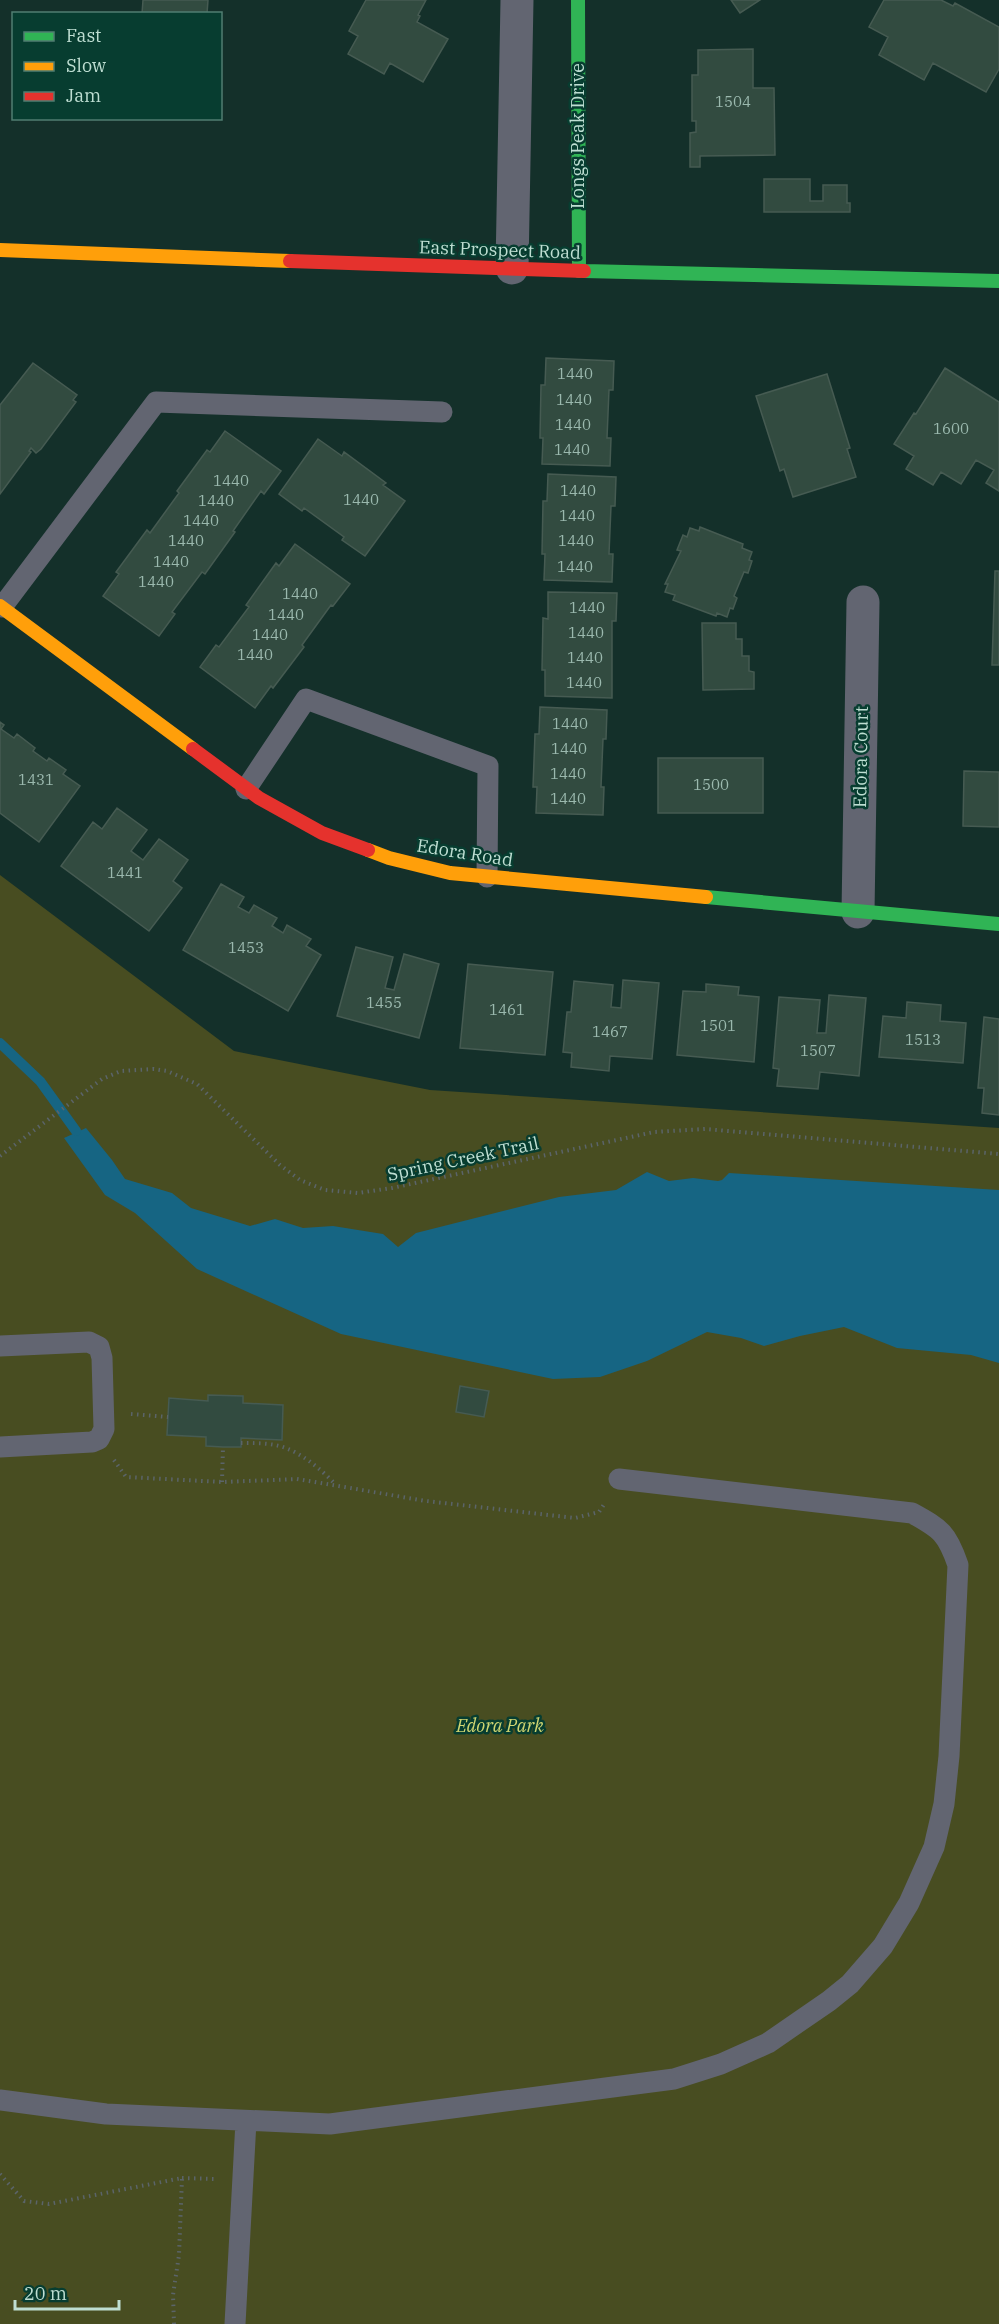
<svg xmlns="http://www.w3.org/2000/svg" width="999" height="2324" viewBox="0 0 999 2324" font-family="'IBM Plex Serif',serif">
	<style>
		.green { fill: #484d21 }
		.water { fill: #166583 }
		.lines { fill: none; stroke-linecap: round; stroke-linejoin: round }
		.stream { stroke: #166583; stroke-width: 10 }
		.building { fill: #324b40; stroke: #465b52; stroke-width: 1.5 }
		.path { stroke: #5b6469; stroke-width: 4; stroke-dasharray: 1.5 4.5; stroke-linecap: butt }
		.lane { stroke: #626571; stroke-width: 21 }
		.street { stroke: #626571; stroke-width: 33 }
		.fast { stroke: #30b455; stroke-width: 14 }
		.slow { stroke: #ff9f0a; stroke-width: 14 }
		.jam { stroke: #e5322d; stroke-width: 14 }
		.labels { text-anchor: middle; stroke-width: 5; stroke-linejoin: round; paint-order: stroke }
		.number-label { font-size: 15px; fill: #9bb9ae }
		.street-label { font-size: 18px; fill: #beded2; stroke: #073d30 }
		.park-label { font-size: 18px; font-style: italic; fill: #cfd572; stroke: #073d30 }
	</style>
	<rect width="100%" height="100%" fill="#14302a"/>
	<path class="green" d="M0,875L234,1051L430,1090L999,1128V2324H0Z"/>
	<path class="water" d="M86,1128L112,1160L125,1179L172,1193L191,1208L250,1226L275,1219L303,1228L333,1226L383,1234L398,1247L416,1233L559,1197L616,1190L647,1172L669,1181L693,1178L718,1181L722,1180L729,1173L999,1190V1363L971,1355L897,1348L844,1327L800,1336L764,1346L741,1338L707,1332L647,1361L600,1377L553,1379L341,1334L197,1269L135,1213L105,1195L64,1138Z"/>
	<g class="lines">
		<path class="stream" d="M0,1043L40,1081L76,1131"/>
	</g>
	<path class="building" d="M143,0H208L207,14H142Z
		M366,0H426L418,15L420,16L417,22L448,39L423,82L390,63L384,74L348,54L358,36L349,31Z
		M731,0H760L740,13Z
		M884,0H941L953,6L955,3L999,27V69L986,92L933,63L924,80L879,55L888,37L869,27Z
		M753,49V88H774L775,155L700,156V167H690V133L696,132V121H692V75H698V50Z
		M764,179H810V201H823V185H847V203H850V212H764Z
		M546,358L614,361L613,390H609L607,438H611L610,466L542,464L543,438H540L541,385H545Z
		M33,363L77,395L73,400L76,402L41,449L36,453L31,448L29,451L31,452L0,494V405Z
		M945,368L999,402V491L986,483L994,470L976,460L961,484L941,472L933,485L906,469L914,456L894,444L914,413L916,414Z
		M827,374L850,448L847,449L856,477L793,497L784,469L780,471L756,396Z
		M225,431L281,471L264,494L261,491L233,531L235,532L205,574L202,572L172,612L175,614L159,636L103,596L119,574L116,572L147,530L150,533L179,493L177,491L207,450L210,452Z
		M318,439L342,456L344,452L386,483L383,485L405,501L365,556L342,540L344,537L304,508L302,511L279,494Z
		M548,474L616,477L615,506H611L609,554H613L612,582L544,580L545,554H542L543,501H547Z
		M700,527L743,544L742,548L752,552L749,560L752,561L748,573L744,572L734,596L737,598L733,609L730,608L727,617L717,613L716,616L673,600L675,595L665,592L668,584H665L681,551L677,550L683,535L687,537L690,528L699,531Z
		M295,544L350,584L333,606L331,605L302,645L304,647L273,688L271,686L255,708L200,667L216,645L219,647L249,607L246,605L276,563L279,566Z
		M995,571H999V665H992Z
		M548,592L617,593L616,621H612V698L545,696V670H542L543,618L548,619Z
		M702,623H736V639H742V656H749V671L754,672V689L703,690Z
		M540,707L607,710L606,739H603L601,787H604L603,815L536,813L537,787H533L535,734H539Z
		M0,722L4,725L1,729L14,738L17,734L35,748L33,751L47,761L49,758L66,770L63,774L80,786L39,842L0,813Z
		M658,758H763V813H658Z
		M964,771L999,772V827L963,826Z
		M117,808L147,830L131,851L143,860L159,839L188,860L173,881L182,888L149,931L61,866L93,822L102,829Z
		M221,884L244,897L238,907L249,913L254,905L277,918L272,926L283,933L287,925L311,939L306,946L321,955L288,1011L183,950Z
		M356,947L393,957L385,988L394,990L404,954L439,964L419,1038L337,1016Z
		M468,964L553,972L545,1055L460,1048Z
		M623,980L659,983L652,1059L610,1056L609,1071L571,1067L572,1053L563,1052L567,1012H571L574,981L613,985L611,1007L621,1008Z
		M706,984L739,987L738,995L759,997L754,1062L677,1055L683,991L706,992Z
		M829,995L866,998L859,1076L820,1072L818,1089L777,1086L779,1069L773,1068L779,997L820,1000L817,1033H826Z
		M907,1002L941,1005L940,1021L966,1023L963,1063L879,1057L883,1016L906,1018Z
		M984,1017L999,1019V1115L982,1113L984,1088H978Z
		M460,1386L489,1391L484,1417L456,1412Z
		M208,1395L243,1396V1403L283,1405L282,1440L241,1438V1447H223L206,1446V1437L167,1435L169,1398L208,1401Z"/>
	<g class="lines">
		<path class="path" d="M0,1156L102,1079L121,1071L154,1069L167,1071L197,1084L280,1165L300,1180L325,1190L358,1193L392,1188L654,1132L705,1129L999,1154
			M131,1414L168,1417
			M241,1443C252,1443 264,1443 275,1445C297,1449 320,1468 335,1484
			M114,1460L126,1477L222,1482L297,1479L426,1501L575,1518L599,1512L605,1503
			M222,1482L223,1447
			M0,2174L24,2201L49,2204L182,2178L179,2255L173,2295L174,2324
			M182,2178L215,2179"/>
		<path class="lane" d="M2,607L156,402L442,412
			M246,789L306,699L488,766L487,877
			M0,1346L89,1342L99,1347L102,1358L104,1429L99,1439L92,1442L0,1447
			M0,2100L106,2114L330,2124L674,2079L721,2064L768,2043L829,2001L850,1984L883,1946L909,1903L934,1847L944,1804L949,1756L958,1565C947,1533 941,1529 912,1513L619,1479
			M235,2324L246,2121"/>
		<path class="street" d="M512,268L517,0
			M858,912L863,602"/>
		<path class="fast" d="M578,0L579,271
			M584,271L999,281
			M706,897L999,924"/>
		<path class="slow" d="M0,250L290,261
			M0,606L193,749
			M368,850L389,858L450,873L706,897"/>
		<path class="jam" d="M290,261L584,271
			M193,749L259,798L322,833L368,850"/>
	</g>
	<g class="labels">
		<g class="number-label">
			<text x="733" y="107">1504</text>
			<text x="575" y="379">1440</text>
			<text x="574" y="405">1440</text>
			<text x="573" y="430">1440</text>
			<text x="951" y="434">1600</text>
			<text x="572" y="455">1440</text>
			<text x="231" y="486">1440</text>
			<text x="578" y="496">1440</text>
			<text x="361" y="505">1440</text>
			<text x="216" y="506">1440</text>
			<text x="577" y="521">1440</text>
			<text x="201" y="526">1440</text>
			<text x="186" y="546">1440</text>
			<text x="576" y="546">1440</text>
			<text x="171" y="567">1440</text>
			<text x="575" y="572">1440</text>
			<text x="156" y="587">1440</text>
			<text x="300" y="599">1440</text>
			<text x="587" y="613">1440</text>
			<text x="286" y="620">1440</text>
			<text x="586" y="638">1440</text>
			<text x="270" y="640">1440</text>
			<text x="255" y="660">1440</text>
			<text x="585" y="663">1440</text>
			<text x="584" y="688">1440</text>
			<text x="570" y="729">1440</text>
			<text x="569" y="754">1440</text>
			<text x="568" y="779">1440</text>
			<text x="36" y="785">1431</text>
			<text x="711" y="790">1500</text>
			<text x="568" y="804">1440</text>
			<text x="125" y="878">1441</text>
			<text x="246" y="953">1453</text>
			<text x="384" y="1008">1455</text>
			<text x="507" y="1015">1461</text>
			<text x="718" y="1031">1501</text>
			<text x="610" y="1037">1467</text>
			<text x="923" y="1045">1513</text>
			<text x="818" y="1056">1507</text>
		</g>
		<g class="street-label">
			<text transform="translate(578 136) rotate(-90)" y="6">Longs Peak Drive</text>
			<text transform="translate(500 250) rotate(2)" y="6">East Prospect Road</text>
			<text transform="translate(861 757) rotate(-89)" y="6">Edora Court</text>
			<text transform="translate(465 853) rotate(9)" y="6">Edora Road</text>
			<text transform="translate(463 1159) rotate(-12)" y="6">Spring Creek Trail</text>
		</g>
		<g class="park-label">
			<text x="500" y="1732">Edora Park</text>
		</g>
	</g>
	<rect x="12" y="12" width="210" height="108" fill="#073d30" stroke="#507d71" stroke-width="1.5"/>
	<rect x="24" y="32" width="30" height="9" fill="#30b455" stroke="#507d71" stroke-width="1.5"/>
	<text x="66" y="42" font-size="18" fill="#beded2">Fast</text>
	<rect x="24" y="62" width="30" height="9" fill="#ff9f0a" stroke="#507d71" stroke-width="1.5"/>
	<text x="66" y="72" font-size="18" fill="#beded2">Slow</text>
	<rect x="24" y="92" width="30" height="9" fill="#e5322d" stroke="#507d71" stroke-width="1.5"/>
	<text x="66" y="102" font-size="18" fill="#beded2">Jam</text>
	<path d="M15 2300v9h104v-9" fill="none" stroke="#beded2" stroke-width="3"/>
	<text x="24" y="2300" font-size="18" fill="#beded2" stroke="#073d30" stroke-width="4.5" paint-order="stroke">20 m</text>
</svg>
